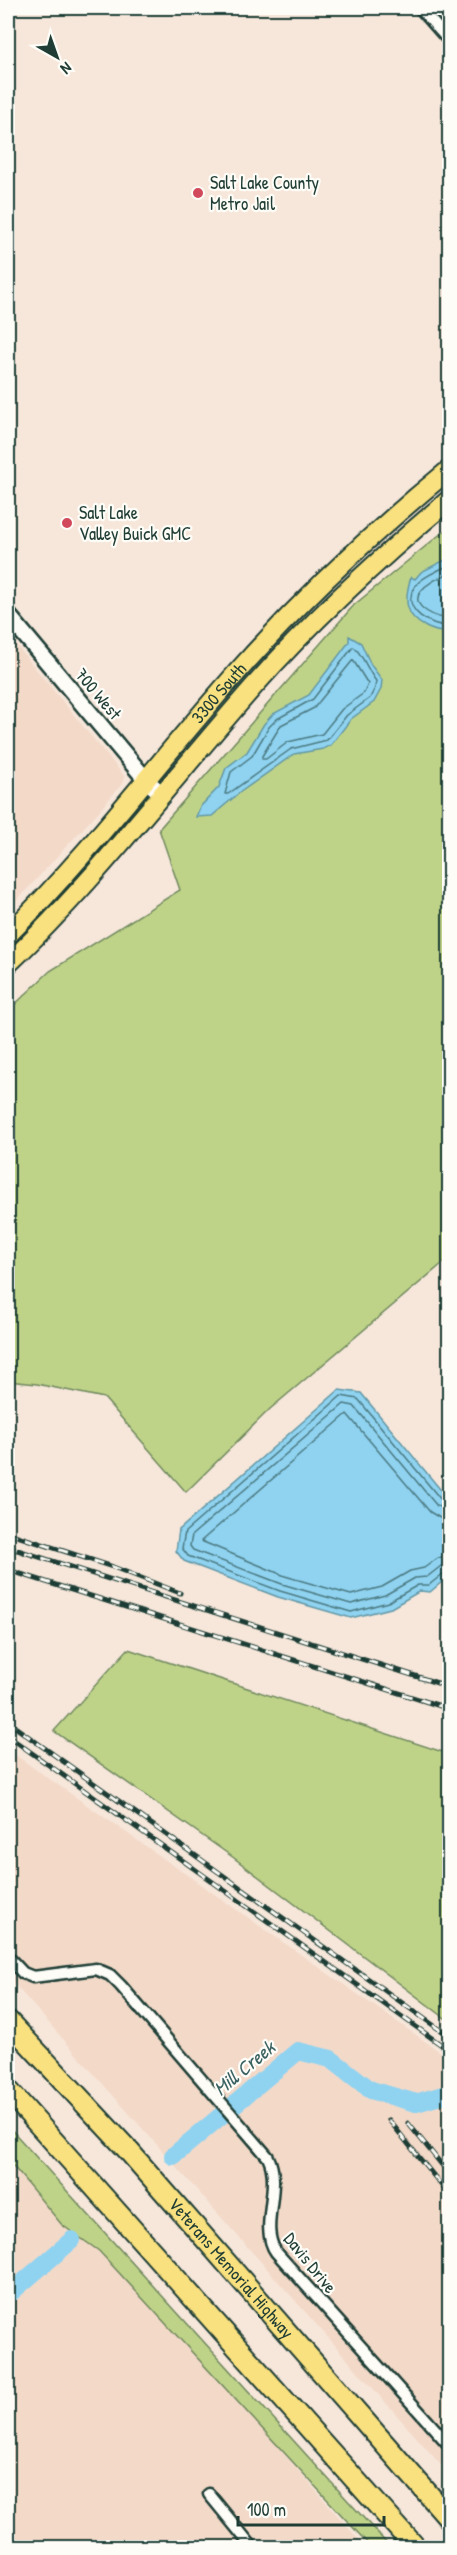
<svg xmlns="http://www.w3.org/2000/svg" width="457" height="2555" viewBox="0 0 457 2555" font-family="'Patrick Hand',sans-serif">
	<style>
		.built { fill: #f3d9c8 }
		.green { fill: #bfd388; stroke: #6f885e; stroke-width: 1.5 }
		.water { fill: #8fd3f1; stroke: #6297a5; stroke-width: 1.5 }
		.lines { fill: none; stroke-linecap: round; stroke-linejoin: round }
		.shore { stroke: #4c7980; stroke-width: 1.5 }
		.river { stroke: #8fd3f1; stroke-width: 18 }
		.street-casing { stroke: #1f3d34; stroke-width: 15 }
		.secondary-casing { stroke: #1f3d34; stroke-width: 20 }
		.primary-casing { stroke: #1f3d34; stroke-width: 22 }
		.highway-casing { stroke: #1f3d34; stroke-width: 24 }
		.street { stroke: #fdfcf7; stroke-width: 10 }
		.secondary { stroke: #fdfcf7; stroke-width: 15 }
		.primary { stroke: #fae180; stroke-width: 18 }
		.highway { stroke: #fae180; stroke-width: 20 }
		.rail-casing { stroke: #1f3d34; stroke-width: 5 }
		.rail { stroke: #fdfcf7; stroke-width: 3; stroke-dasharray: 9; stroke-linecap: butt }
		.poi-dot { fill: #d1495b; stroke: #fdfcf7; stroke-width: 2 }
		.labels { text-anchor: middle; stroke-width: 4.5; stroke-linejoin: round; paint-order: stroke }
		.poi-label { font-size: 18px; fill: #1f3d34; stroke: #fdfcf7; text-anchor: start }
		.street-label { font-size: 18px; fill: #1f3d34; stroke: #fdfcf7 }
		.water-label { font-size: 20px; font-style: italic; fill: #3b6263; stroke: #fdfcf7 }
	</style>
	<rect width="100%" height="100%" fill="#f7e7db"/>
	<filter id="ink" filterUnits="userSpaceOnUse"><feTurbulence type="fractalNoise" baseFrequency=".0167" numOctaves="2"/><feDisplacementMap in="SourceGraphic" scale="12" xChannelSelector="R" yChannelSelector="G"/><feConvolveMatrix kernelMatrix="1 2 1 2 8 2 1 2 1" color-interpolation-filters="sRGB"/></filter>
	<g filter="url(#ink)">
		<path class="built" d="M8,635L125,777L123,783L99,811L8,910Z
			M8,1750L449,2058V2474L8,1977Z
			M8,2139L79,2218L365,2547H8Z"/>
		<path class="green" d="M449,527V1258L270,1409L186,1492L104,1398L37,1384L8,1381V1011L50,971L180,890L159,829L354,605Z
			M128,1649L449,1754V2021L234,1858L54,1731Z
			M8,2126L390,2547H371L99,2251L62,2225L8,2160Z"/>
		<path class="water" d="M449,558V632C440,633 434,631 426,627C404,616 404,599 411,577L415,579L421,572Z
			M349,636L361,643L371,665L382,680L381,689L374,702L351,719L331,745L323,749L294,754L239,793L212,816L196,817L200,807L219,787L226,768L247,752L264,724L273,714L309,695L349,642Z
			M339,1390L361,1393L449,1500V1576L430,1592L420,1591L391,1608L351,1618L278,1597L184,1561L176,1551L179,1530Z"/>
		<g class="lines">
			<path class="shore" d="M450,565C440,569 418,579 414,588C401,610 431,627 450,626
				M450,573C439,578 428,582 421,591C408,607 438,619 450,619
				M353,647C360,649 369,673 376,681L375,688L370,698L347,715L327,740L291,749L228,794H225L231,772L252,756L269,727L277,719L313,699Z
				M353,660L368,684L364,693L342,709L322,734L288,742L266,759H262V756L281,725L314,708Z
				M450,1503L442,1501L358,1399L341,1396L185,1532L182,1548L188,1556L280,1591L351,1612L388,1602L418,1585H429L444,1573L450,1572
				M450,1510L437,1506L354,1406L344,1404L192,1535L190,1546L193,1550L282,1584L351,1604L385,1595L415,1578L427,1577L441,1566L450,1564
				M450,1519L440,1518L430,1512L347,1414L201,1541L285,1576L351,1595L382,1587L410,1571L424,1568L438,1558L450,1555"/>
			<path class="river" d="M173,2156L298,2051L331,2059L371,2090L416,2103L450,2093
				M8,2295L72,2240"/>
			<defs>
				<path id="street" d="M420,8L450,42
					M8,1957L23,1973L33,1977L96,1969L110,1975L121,1986L268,2157C283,2187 258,2226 276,2252L450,2446
					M209,2494L253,2548"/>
				<path id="secondary" d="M8,615L147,781L163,795"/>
				<g id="primary">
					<path id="s1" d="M8,935C91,852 161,758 239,670C304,597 374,531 450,469"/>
					<path d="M8,964C98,878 173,778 255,685C315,617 381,557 450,499"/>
				</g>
				<g id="highway">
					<path id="s2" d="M8,2021L127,2149L450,2519"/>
					<path d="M8,2090L416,2548"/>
				</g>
			</defs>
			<use href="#street" class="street-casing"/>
			<use href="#secondary" class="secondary-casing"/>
			<use href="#primary" class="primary-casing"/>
			<use href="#highway" class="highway-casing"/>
			<use href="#street" class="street"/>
			<use href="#secondary" class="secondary"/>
			<use href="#primary" class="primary"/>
			<use href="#highway" class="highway"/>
			<defs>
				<path id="rail" d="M8,1533L113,1567L180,1593
					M8,1547L450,1687
					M8,1570L450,1709
					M8,1722L450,2037
					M8,1736L450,2051
					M389,2120L450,2196
					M408,2123L450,2175"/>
			</defs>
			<use href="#rail" class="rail-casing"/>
			<use href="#rail" class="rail"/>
		</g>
	</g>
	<g class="poi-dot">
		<circle cx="198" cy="193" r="6"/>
		<circle cx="67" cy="523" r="6"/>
	</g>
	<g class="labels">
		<g class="poi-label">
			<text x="210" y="189">Salt Lake County<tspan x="210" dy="21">Metro Jail</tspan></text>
			<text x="79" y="519">Salt Lake<tspan x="79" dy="21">Valley Buick GMC</tspan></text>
		</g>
		<g class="street-label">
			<text dy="6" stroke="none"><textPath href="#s1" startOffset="321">3300 South</textPath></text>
			<text transform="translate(98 694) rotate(50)" y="6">700 West</text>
			<text transform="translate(310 2263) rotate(51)" y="6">Davis Drive</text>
			<text dy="6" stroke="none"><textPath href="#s2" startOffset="333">Veterans Memorial Highway</textPath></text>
		</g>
		<g class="water-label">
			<text transform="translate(244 2068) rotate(-40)" y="7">Mill Creek</text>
		</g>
	</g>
	<rect width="457" height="2555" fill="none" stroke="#fdfcf7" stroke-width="30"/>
	<rect x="15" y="15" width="427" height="2525" fill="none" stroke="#1f3d34" stroke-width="2" filter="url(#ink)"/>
	<g transform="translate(57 57) rotate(140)" stroke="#fdfcf7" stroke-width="4.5" paint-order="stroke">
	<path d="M0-4.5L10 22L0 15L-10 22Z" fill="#1f3d34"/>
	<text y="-9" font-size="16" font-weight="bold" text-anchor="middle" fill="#1f3d34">N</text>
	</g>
	<path d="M238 2516v9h146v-9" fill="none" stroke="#1f3d34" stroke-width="3"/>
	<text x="247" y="2516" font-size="18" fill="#1f3d34" stroke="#fdfcf7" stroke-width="4.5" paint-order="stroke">100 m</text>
</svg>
